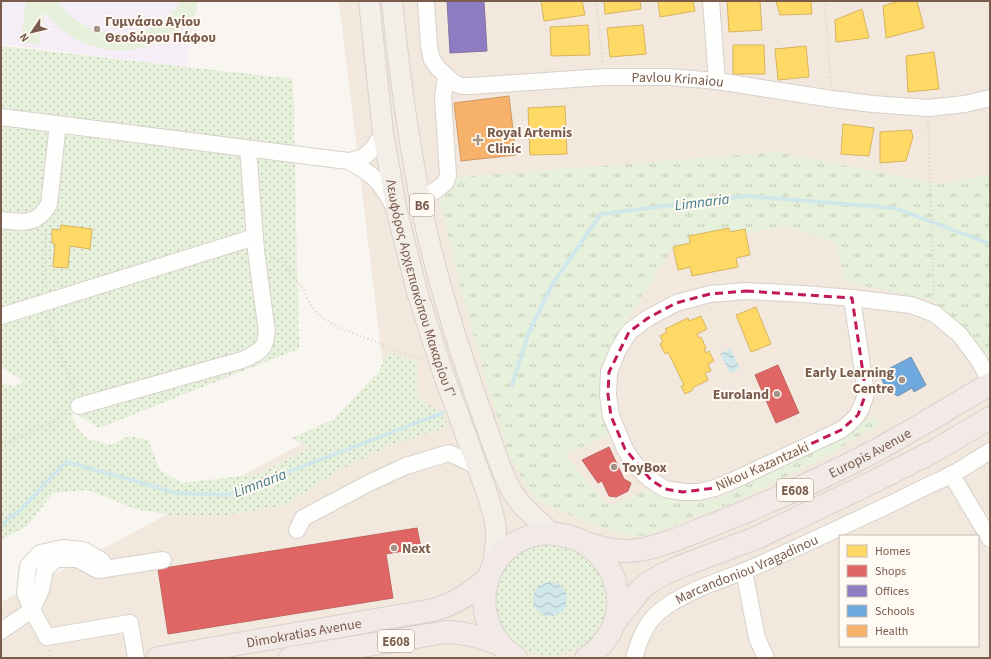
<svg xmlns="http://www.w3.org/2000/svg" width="991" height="659" viewBox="0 0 991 659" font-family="'Source Sans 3',sans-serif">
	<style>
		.residential { fill: #f2e8de; fill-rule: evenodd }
		.education { fill: #f6eef6 }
		.grass { fill: url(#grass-dots) }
		.park { fill: url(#park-tufts) }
		.garden { fill: #e7f0db }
		.water { fill: url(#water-waves) }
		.homes { fill: #ffd966; stroke: #d7b45e }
		.shops { fill: #e06666; stroke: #c1635e }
		.offices { fill: #8e7cc3; stroke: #8872a0 }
		.schools { fill: #6fa8dc; stroke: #7291b1 }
		.health { fill: #f6b26b; stroke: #d19862 }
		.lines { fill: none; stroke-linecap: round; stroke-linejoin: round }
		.stream { stroke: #d0e8ea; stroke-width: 4 }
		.minor-casing { stroke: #d7d1cb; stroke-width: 18 }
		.major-casing { stroke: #dad1cc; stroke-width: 22 }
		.highway-casing { stroke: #dad1cc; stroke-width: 24 }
		.path { stroke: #dcd5d0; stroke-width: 2.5; stroke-dasharray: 1 3; stroke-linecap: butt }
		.minor { stroke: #fefefd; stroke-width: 16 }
		.major { stroke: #f3eee8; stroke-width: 20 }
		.highway { stroke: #f2eae7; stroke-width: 22 }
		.marked { fill: none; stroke: #c2185b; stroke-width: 3; stroke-dasharray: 8 5; stroke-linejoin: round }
		.poi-dot { fill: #a69286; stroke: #fffaf3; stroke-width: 1.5 }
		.labels { text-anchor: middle; stroke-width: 4; stroke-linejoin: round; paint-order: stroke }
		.shield { fill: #fffaf3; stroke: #a28b7f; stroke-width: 1 }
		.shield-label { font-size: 13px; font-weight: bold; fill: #7a5c4d }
		.poi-label { font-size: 14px; font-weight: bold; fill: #7a5c4d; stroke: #fffaf3; text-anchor: start }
		.street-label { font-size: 14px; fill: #7a5c4d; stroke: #fffaf3 }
		.water-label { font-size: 15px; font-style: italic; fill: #437c86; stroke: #fffaf3 }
	</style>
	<defs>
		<pattern id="grass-dots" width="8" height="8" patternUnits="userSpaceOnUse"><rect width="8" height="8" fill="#e7f0db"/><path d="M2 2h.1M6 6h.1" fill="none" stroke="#c0c6b4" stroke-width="1.8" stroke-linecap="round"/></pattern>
		<pattern id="park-tufts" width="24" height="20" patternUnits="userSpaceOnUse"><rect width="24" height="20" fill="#e7f0db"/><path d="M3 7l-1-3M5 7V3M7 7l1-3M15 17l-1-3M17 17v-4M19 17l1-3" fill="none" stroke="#c0c6b4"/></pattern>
		<pattern id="water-waves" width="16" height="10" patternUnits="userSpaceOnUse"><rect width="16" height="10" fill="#d0e8ea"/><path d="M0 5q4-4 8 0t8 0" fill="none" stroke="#aebfc0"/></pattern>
	</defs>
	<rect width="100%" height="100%" fill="#f9f5f0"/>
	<path class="residential" d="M339,1H990V658H1V602L387,399ZM840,536H978V646H840Z"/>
	<path class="education" d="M1,1H197L186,67L1,44Z"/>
	<path class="grass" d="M1,46L293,79L299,349L99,428L70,410L76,427L88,439L111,445L129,436L148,440L160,470L182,483L259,474L310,448L292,438L334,419L379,371L388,352L418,363L417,397L442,413L448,427L389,446L337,471L285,505L223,516H177L136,509L88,490L53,493L27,526L1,540V383L14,387L24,381L1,367Z
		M494 600a56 56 0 1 1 112 0a56 56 0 1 1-112 0Z"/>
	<path class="park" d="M776,152L939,184L990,175V358L931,300L845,282L835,243L787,226L673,247L621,330L603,364L599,393L608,435L565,455L609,506L652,488L679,502L715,500L812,452L874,416L881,423L825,457L735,502L675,525L644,536L622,534L577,518L533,498L509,455L482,366L462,294L435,179Z"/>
	<path class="garden" d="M26,1H58C79,35 127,43 159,23C168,17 177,10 181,1H197C197,5 197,10 196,13C193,22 178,31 171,36C135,57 95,55 62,30C55,24 50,18 45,12L39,45L21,42Z"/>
	<path class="water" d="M730,349L740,368L730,373L720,354Z
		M533 599a17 17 0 1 1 34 0a17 17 0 1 1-34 0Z"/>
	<path class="homes" d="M541,1H582L585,15L544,21Z
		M604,1H640L641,9L605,14Z
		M658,1H693L695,11L660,17Z
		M727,1H760L762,30L729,32Z
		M776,1H811L812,14L780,15Z
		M899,1H917L924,28L886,38L883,6Z
		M862,9L869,38L836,42L835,20Z
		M588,25L590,55L551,56L550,27Z
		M643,25L646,54L610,57L607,28Z
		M733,45H764L765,74H733Z
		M806,46L809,77L778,80L775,49Z
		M934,52L939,89L908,92L906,56Z
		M565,106L567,154L530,155L528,108Z
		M843,124L874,128L869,156L841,154Z
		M911,130L913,137L906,161L880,163V132Z
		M61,225L92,229L90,249L70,246L68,268L53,267L55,244L52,243V229L60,230Z
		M729,228L730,232L745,229L750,255L736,258L738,267L692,276L690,267L678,270L673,247L690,243L689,236Z
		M756,307L771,344L751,352L736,315Z
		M701,316L707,329L697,334L699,338L701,337L706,348L704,349L706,353L709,351L714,361L708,364L711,371L705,373L708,380L692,388L693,390L685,394L681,386L684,385L668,352L665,354L660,344L663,342L660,336L667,332L665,329L688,318L689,321Z"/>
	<path class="shops" d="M778,365L799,413L776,423L755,375Z
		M609,447L624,479L631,483L628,491L616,497L609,496L602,481L598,483L582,460Z
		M417,528L421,548L386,554L393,598L168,634L158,569Z"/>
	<path class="offices" d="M447,1H484L487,51L450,53Z"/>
	<path class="schools" d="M911,357L926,385L914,392L912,388L898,396L887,390L879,374Z"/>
	<path class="health" d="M509,96L516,155L461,161L454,103Z"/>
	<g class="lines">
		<path class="stream" d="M512,385L529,332L553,283L601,214L745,196L895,208L990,244
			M1,526L21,509L66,462L118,476L176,493L228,495L442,413"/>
		<defs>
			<g id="minor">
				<path id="s1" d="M426,1L429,46L432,60L438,68L454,83L462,86H471L604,77H669L717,81L832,99L873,104L928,108L965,104L990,98"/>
				<path d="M711,1L717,81"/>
				<path d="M1,117L348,161C372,173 380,181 393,205"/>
				<path d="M348,161C352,160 357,159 361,158C372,153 377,142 383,133"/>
				<path d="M420,197L435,191L446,182L448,175L443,97L446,76"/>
				<path d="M1,220C22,223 38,225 49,204L58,124"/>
				<path d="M852,298L866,393C861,412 857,418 841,430L730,482L715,488L699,492H683L665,489L651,480L639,469L632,460L625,449L611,416L608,395L609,372L618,350L629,332L648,318L676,303L710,294L746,291L803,294L852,298L911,305L935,314L960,335L978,359L990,380"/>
				<path d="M1,316L255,237"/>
				<path d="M79,406L242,360C250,356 263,352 265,342C266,339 266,335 267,332L256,251L248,149"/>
				<path d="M951,474L990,539"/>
				<path d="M297,530L303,518L371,482L406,466L449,453L477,466"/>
				<path d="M102,561L83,550L63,548L40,553L28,566L25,593L32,610L47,637L130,623L136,658"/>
				<path d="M744,571L757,638L766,658"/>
				<path d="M1,631L32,610L41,590L45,569L56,559H77L98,570L163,560"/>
				<path id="s2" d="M634,658C639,641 645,623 660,611C689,588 728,579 761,564C807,543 853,522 899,500C916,491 934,483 951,475C964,468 977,459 990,451"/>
			</g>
			<g id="major">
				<path id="s3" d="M369,1L383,133L397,212L418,295L442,370L487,493C491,505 495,518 496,531C497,544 494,557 492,570"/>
				<path d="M392,1C399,72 409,144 423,214C436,276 455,337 476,397C483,417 490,437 497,457C502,469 506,482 513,493C523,509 539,521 553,534"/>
			</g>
			<g id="highway">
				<path id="s4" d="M585,543C600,548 614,552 629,551C654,550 687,535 710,526C766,504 821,479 875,451C914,430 952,406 990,384"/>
				<path d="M615,621L628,606L640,590L648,583L660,576L679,567L756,538L873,482L934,451L990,418"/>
				<path id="s5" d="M158,658L433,610C455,604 471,593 488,578"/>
				<path d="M290,658L446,632C466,632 481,638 500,644"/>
				<path d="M516,658C457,619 486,527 557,534C571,536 585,541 595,551C608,563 616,579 618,596C620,621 607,645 586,658"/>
			</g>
		</defs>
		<use href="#minor" class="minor-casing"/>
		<use href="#major" class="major-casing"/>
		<use href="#highway" class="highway-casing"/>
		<path class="path" d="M596,1L603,64
			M826,1L825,6L831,86
			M928,122L934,299
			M271,257L282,261L303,289L309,301L316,313L328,321L339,328L400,351L422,361
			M43,288L46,229
			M47,316L75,393
			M1,446L17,438L41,428L68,412
			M49,651L50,658
			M989,658L990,656"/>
		<use href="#minor" class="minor"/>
		<use href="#major" class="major"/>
		<use href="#highway" class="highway"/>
	</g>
	<path class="marked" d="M746,291L852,298L866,393L858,415L841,430L715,488L683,492L665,489L651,480L625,449L611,416L608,395L609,372L629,332L648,318L676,303L710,294Z"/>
	<g class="poi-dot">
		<circle cx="97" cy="29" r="4"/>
		<path d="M476 134h4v4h4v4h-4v4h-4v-4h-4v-4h4z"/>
		<circle cx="902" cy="380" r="4"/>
		<circle cx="777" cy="394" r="4"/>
		<circle cx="614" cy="467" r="4"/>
		<circle cx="394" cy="548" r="4"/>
	</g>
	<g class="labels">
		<g class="shield">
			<rect x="410" y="194" width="24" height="22" rx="3"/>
			<rect x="777" y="479" width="36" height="22" rx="3"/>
			<rect x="378" y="630" width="36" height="22" rx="3"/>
		</g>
		<g class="shield-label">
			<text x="422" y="210">B6</text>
			<text x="795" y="495">E608</text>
			<text x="396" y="646">E608</text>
		</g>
		<g class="poi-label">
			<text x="105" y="26">Γυμνάσιο Αγίου<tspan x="105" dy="16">Θεοδώρου Πάφου</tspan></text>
			<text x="487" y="137">Royal Artemis<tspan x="487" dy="16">Clinic</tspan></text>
			<text x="894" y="377" text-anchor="end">Early Learning<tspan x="894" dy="16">Centre</tspan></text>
			<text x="769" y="399" text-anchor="end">Euroland</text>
			<text x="622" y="472">ToyBox</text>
			<text x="402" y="553">Next</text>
		</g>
		<g class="street-label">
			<text dy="5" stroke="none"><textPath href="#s1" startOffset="316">Pavlou Krinaiou</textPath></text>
			<text dy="5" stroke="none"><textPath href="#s3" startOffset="293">Λεωφόρος Αρχιεπισκόπου Μακαρίου Γ'</textPath></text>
			<text dy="5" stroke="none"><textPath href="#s4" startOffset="306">Europis Avenue</textPath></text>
			<text transform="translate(762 466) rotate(-24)" y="5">Nikou Kazantzaki</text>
			<text dy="5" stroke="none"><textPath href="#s2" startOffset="151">Marcandoniou Vragadinou</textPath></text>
			<text dy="5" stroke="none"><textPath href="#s5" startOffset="148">Dimokratias Avenue</textPath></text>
		</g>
		<g class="water-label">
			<text transform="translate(702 202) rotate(-7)" y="5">Limnaria</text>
			<text transform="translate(260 483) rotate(-21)" y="5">Limnaria</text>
		</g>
	</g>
	<rect width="991" height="659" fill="none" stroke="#7a5c4d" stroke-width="4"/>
	<rect x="839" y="535" width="140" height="112" fill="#fffaf3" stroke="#cabbb1"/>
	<rect x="847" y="545" width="20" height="12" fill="#ffd966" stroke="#cabbb1"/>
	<text x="875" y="555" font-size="12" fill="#7a5c4d">Homes</text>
	<rect x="847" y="565" width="20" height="12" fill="#e06666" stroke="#cabbb1"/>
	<text x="875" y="575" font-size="12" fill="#7a5c4d">Shops</text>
	<rect x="847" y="585" width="20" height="12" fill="#8e7cc3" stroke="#cabbb1"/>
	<text x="875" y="595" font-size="12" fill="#7a5c4d">Offices</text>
	<rect x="847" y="605" width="20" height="12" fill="#6fa8dc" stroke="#cabbb1"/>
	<text x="875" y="615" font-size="12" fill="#7a5c4d">Schools</text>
	<rect x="847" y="625" width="20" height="12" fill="#f6b26b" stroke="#cabbb1"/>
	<text x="875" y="635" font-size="12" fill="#7a5c4d">Health</text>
	<g transform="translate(32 32) rotate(235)" stroke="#fffaf3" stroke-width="3" paint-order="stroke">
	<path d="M0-3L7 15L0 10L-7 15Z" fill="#7a5c4d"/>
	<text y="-6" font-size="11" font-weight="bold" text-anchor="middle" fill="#7a5c4d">N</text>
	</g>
</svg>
